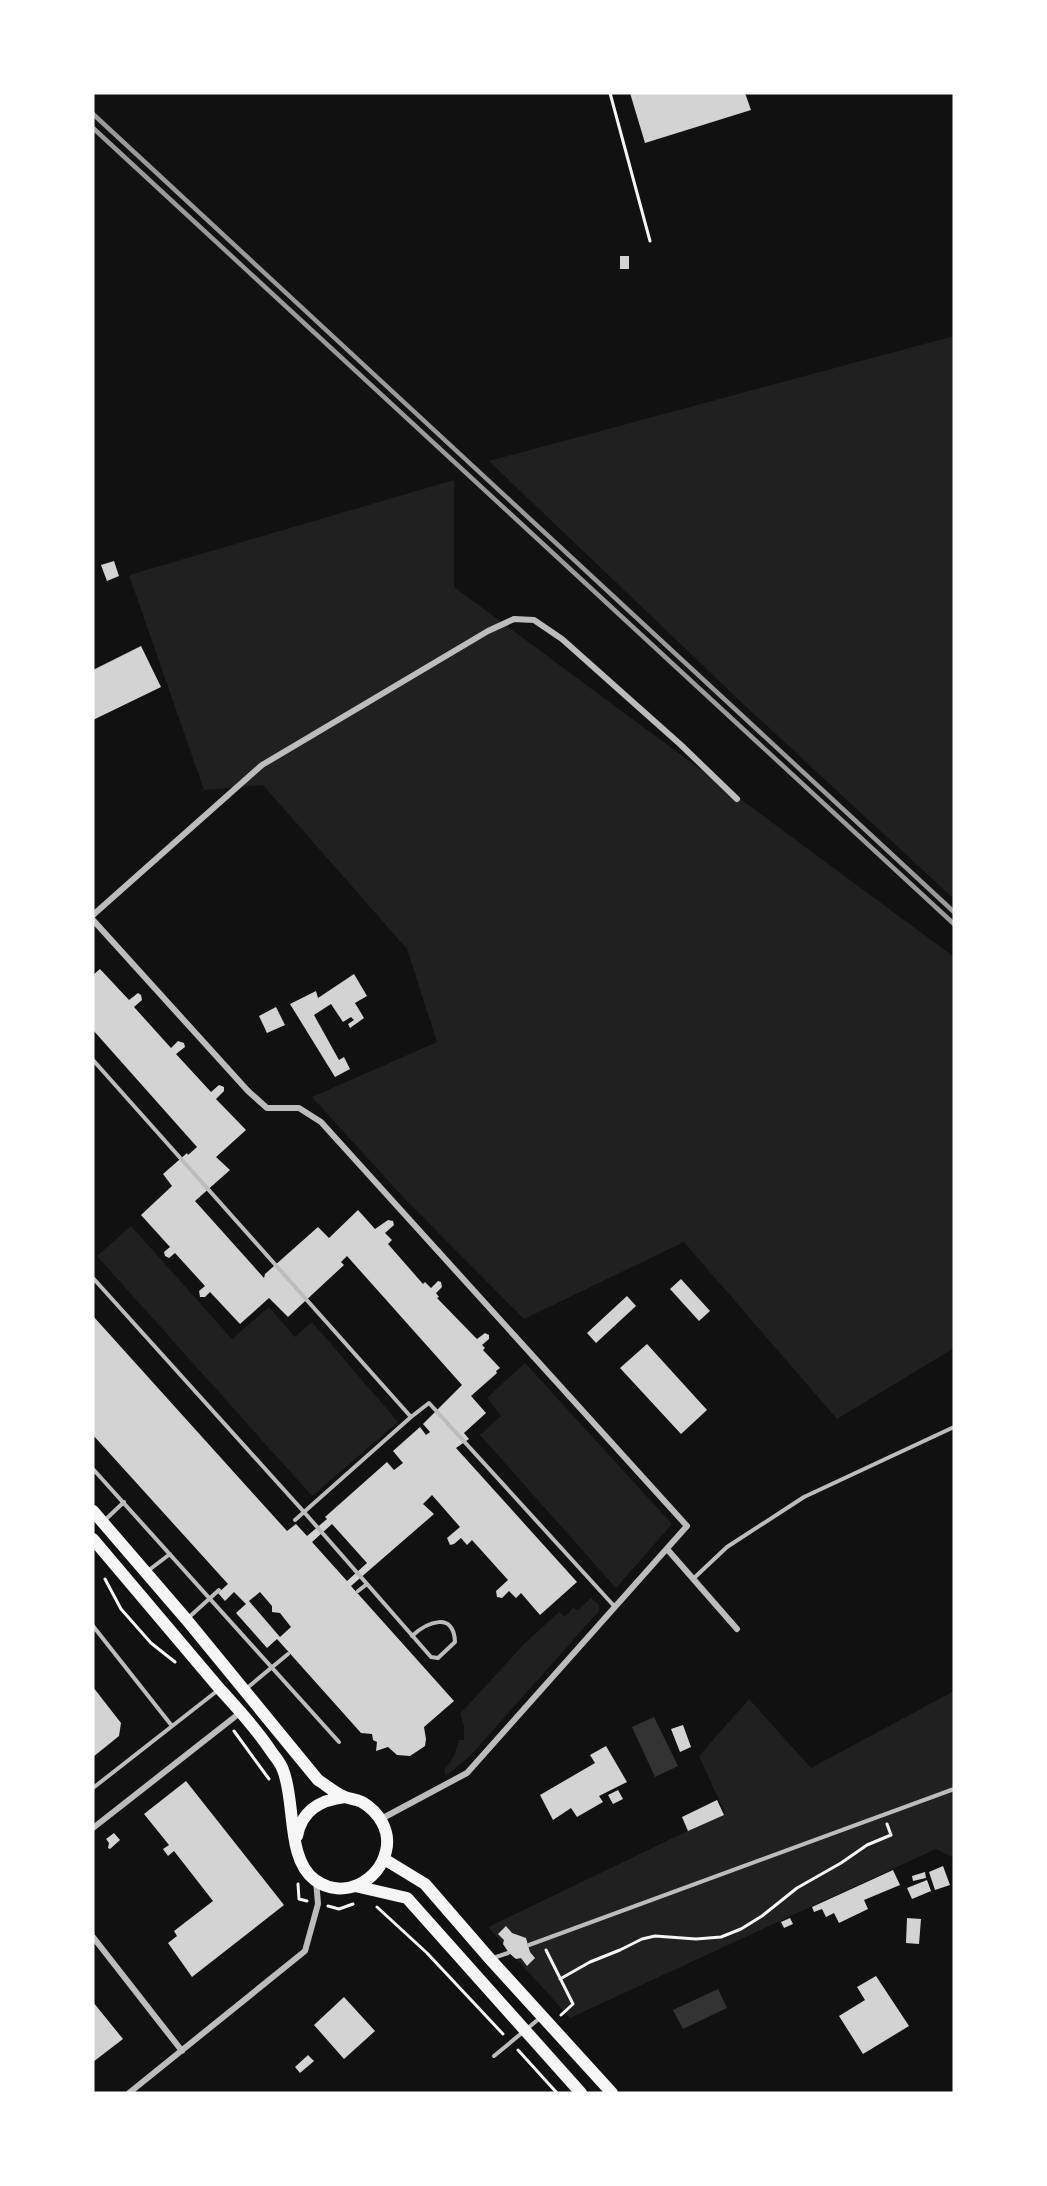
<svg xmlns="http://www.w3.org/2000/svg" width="1047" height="2186" viewBox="0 0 1047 2186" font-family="'Fira Sans Condensed',sans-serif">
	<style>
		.green { fill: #202020 }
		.water { fill: #333 }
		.building { fill: #d3d3d3; fill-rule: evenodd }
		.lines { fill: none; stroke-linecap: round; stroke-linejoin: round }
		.path { stroke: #f5f5f5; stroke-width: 3 }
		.service { stroke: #bcbcbc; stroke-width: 4 }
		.minor { stroke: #bcbcbc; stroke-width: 6 }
		.secondary { stroke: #f5f5f5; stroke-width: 12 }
		.rail { stroke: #9a9a9a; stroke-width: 4.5 }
	</style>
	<rect width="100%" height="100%" fill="#111"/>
	<path class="green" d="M954,336V899L739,700L489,461Z
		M454,480V587L954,957V1348L837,1419L684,1242L524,1319L404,1198L312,1097L437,1042L407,949L263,785L204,790L129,575Z
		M131,1226L232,1339L269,1307L295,1337L312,1322L398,1422L312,1496L97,1256Z
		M525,1363L672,1524L616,1588L480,1435L501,1416L487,1398Z
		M591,1598L599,1605V1611L470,1756L446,1776L444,1771L454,1756L459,1740H464V1725L460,1714L524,1644L559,1612L565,1617L573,1608L578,1610Z
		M954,1691V1858L936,1849L570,2018L488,1927L725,1813L699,1756L749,1699L811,1768Z"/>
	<path class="water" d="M654,1717L678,1766L655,1777L632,1727Z
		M718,1989L727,2008L683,2029L673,2010Z"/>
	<path class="building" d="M630,93H745L751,110L645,143Z
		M620,256H629V269H620Z
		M114,561L119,576L107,581L101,565Z
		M141,646L161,687L93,720V670Z
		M100,969L129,1000L138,993L141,995L142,1000L134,1007L171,1048L178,1041L184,1043L185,1047L176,1054L211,1092L219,1085L224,1087V1091L216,1099L246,1130L216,1157L230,1170L195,1201L264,1278L265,1274L318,1227L329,1238L358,1210L375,1229L388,1220L393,1221L394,1225L385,1233L392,1240L388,1244L423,1284L425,1282L431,1288L438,1281L441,1282L442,1287L436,1293L439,1297L437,1298L471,1333L477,1339L485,1333L489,1335V1339L482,1345L485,1348L483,1350L500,1368L496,1371L497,1373L471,1396L486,1413L464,1433L469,1439L456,1448L577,1582L540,1615L521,1593L516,1598L509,1591L502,1598L497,1597L496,1591L508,1580L472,1540L467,1545L461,1538L454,1544L450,1545L447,1538L460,1527L432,1495L423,1504L434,1514L351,1586L454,1701L424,1727L426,1739L425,1746L410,1756L397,1755L388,1747L376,1751L377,1742L373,1740L372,1734L361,1733L277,1639L267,1648L236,1613L246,1604L234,1592L225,1601L218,1593L228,1584L93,1435V1316L287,1531L296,1524L307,1536L327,1519L325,1517L387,1462L394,1470L403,1463L393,1451L420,1427L426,1435L430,1432L423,1424L462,1385L347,1256L341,1262L344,1265L288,1317L269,1298L240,1324L210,1292L205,1297H200L199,1291L205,1286L175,1253L169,1258L165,1256L164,1252L170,1247L141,1215L172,1186L163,1174L187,1153L188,1155L197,1147L93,1030V975ZM332,1524L367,1563L347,1581L312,1542ZM260,1592L272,1606V1612L280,1613L291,1627L280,1637L249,1601Z
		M354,974L367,996L355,1003L364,1018L350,1028L348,1024L354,1020L351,1017L343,1022L331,1004L314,1015L339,1060L344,1057L350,1069L335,1077L290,1004L316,991L318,998Z
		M276,1007L285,1025L267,1033L259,1016Z
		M681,1279L710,1311L699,1321L670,1289Z
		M627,1296L636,1306L596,1343L587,1333Z
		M647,1344L707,1410L681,1434L620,1368Z
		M93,1687L121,1723L119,1736L93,1757Z
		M683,1725L691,1747L680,1752L671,1729Z
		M606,1746L627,1782L599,1796L603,1802L577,1817L571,1808L553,1820L540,1795L595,1763L590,1755Z
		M186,1781L284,1905L192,1977L168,1943L177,1936L174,1931L213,1901L174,1851L168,1856L163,1849L169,1845L144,1814Z
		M618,1790L623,1799L613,1804L608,1795Z
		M717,1800L724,1815L688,1831L682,1817Z
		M114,1833L120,1840L110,1849L108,1848L109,1843L106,1839Z
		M943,1866L950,1885L935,1890L929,1872Z
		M893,1870L900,1885L864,1900L868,1909L839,1923L834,1913L826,1917L822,1909L814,1912L812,1907Z
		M925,1872L926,1878L913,1881L912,1876Z
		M927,1880L931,1891L912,1899L907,1888Z
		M790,1918L793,1924L784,1928L781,1922Z
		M907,1918L921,1919L919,1944L906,1943Z
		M506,1926L512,1933L526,1938L530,1952L535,1958L527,1966L521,1958L516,1959L509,1953L503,1944L504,1940L498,1934Z
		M876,1976L909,2026L863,2054L839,2016L865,2000L857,1987Z
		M344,1997L375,2031L344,2059L314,2025Z
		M93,2002L123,2039L93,2062Z
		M308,2055L314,2061L300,2073L295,2067Z"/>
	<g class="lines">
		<path class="path" d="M610,93L650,241
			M105,1579L121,1609L151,1643L175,1662
			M234,1731L269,1779
			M298,1884L299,1899L307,1901
			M328,1906L339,1909L353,1904
			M377,1907L427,1953L503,2034
			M546,1950L573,2004L561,2015
			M560,1979L590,1962L620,1950L642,1939L655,1936L696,1939L721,1937L741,1929L762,1916L797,1888L841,1863L867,1845L891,1835L887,1824
			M518,2050L557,2093"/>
		<path class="service" d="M93,1060L411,1417L429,1403L615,1607
			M93,1278L304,1512L411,1417
			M93,1469L339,1742
			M105,1520L124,1502
			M295,1520L304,1512L431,1657L438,1658L455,1642C454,1611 427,1622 412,1636
			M149,1570L170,1554
			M693,1579L727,1547L804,1497L954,1427
			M358,1591L367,1584
			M187,1619L219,1590
			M93,1626L172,1726
			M247,1688L288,1654
			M93,1788L217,1691
			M529,1945L954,1789
			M493,1958L508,1953
			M494,2056L540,2018"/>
		<path class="minor" d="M93,915L262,765L488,631L514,619L534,620L562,639L681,745L737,799
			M93,920L248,1091L267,1108H299L321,1122L687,1526L467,1773L381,1819
			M667,1549L737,1629
			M93,1828L241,1712
			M93,1937L182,2051
			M129,2093L305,1951L318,1904L316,1880"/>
		<path class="secondary" d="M93,1511L186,1619L318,1780C326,1785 335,1793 345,1797C350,1799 356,1799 362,1802C379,1812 391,1831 386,1851C379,1882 343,1900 315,1880C286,1859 296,1802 283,1770C281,1763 275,1757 271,1751C256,1728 237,1708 219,1688C177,1639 135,1589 93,1539
			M297,1836C302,1810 320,1800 345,1797
			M384,1859L425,1884L490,1959L612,2093
			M355,1886L407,1898L581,2093"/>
		<path class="rail" d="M93,114L954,912
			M93,128L954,924"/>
	</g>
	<rect width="1047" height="2186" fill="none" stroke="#ffffff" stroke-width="189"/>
</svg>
